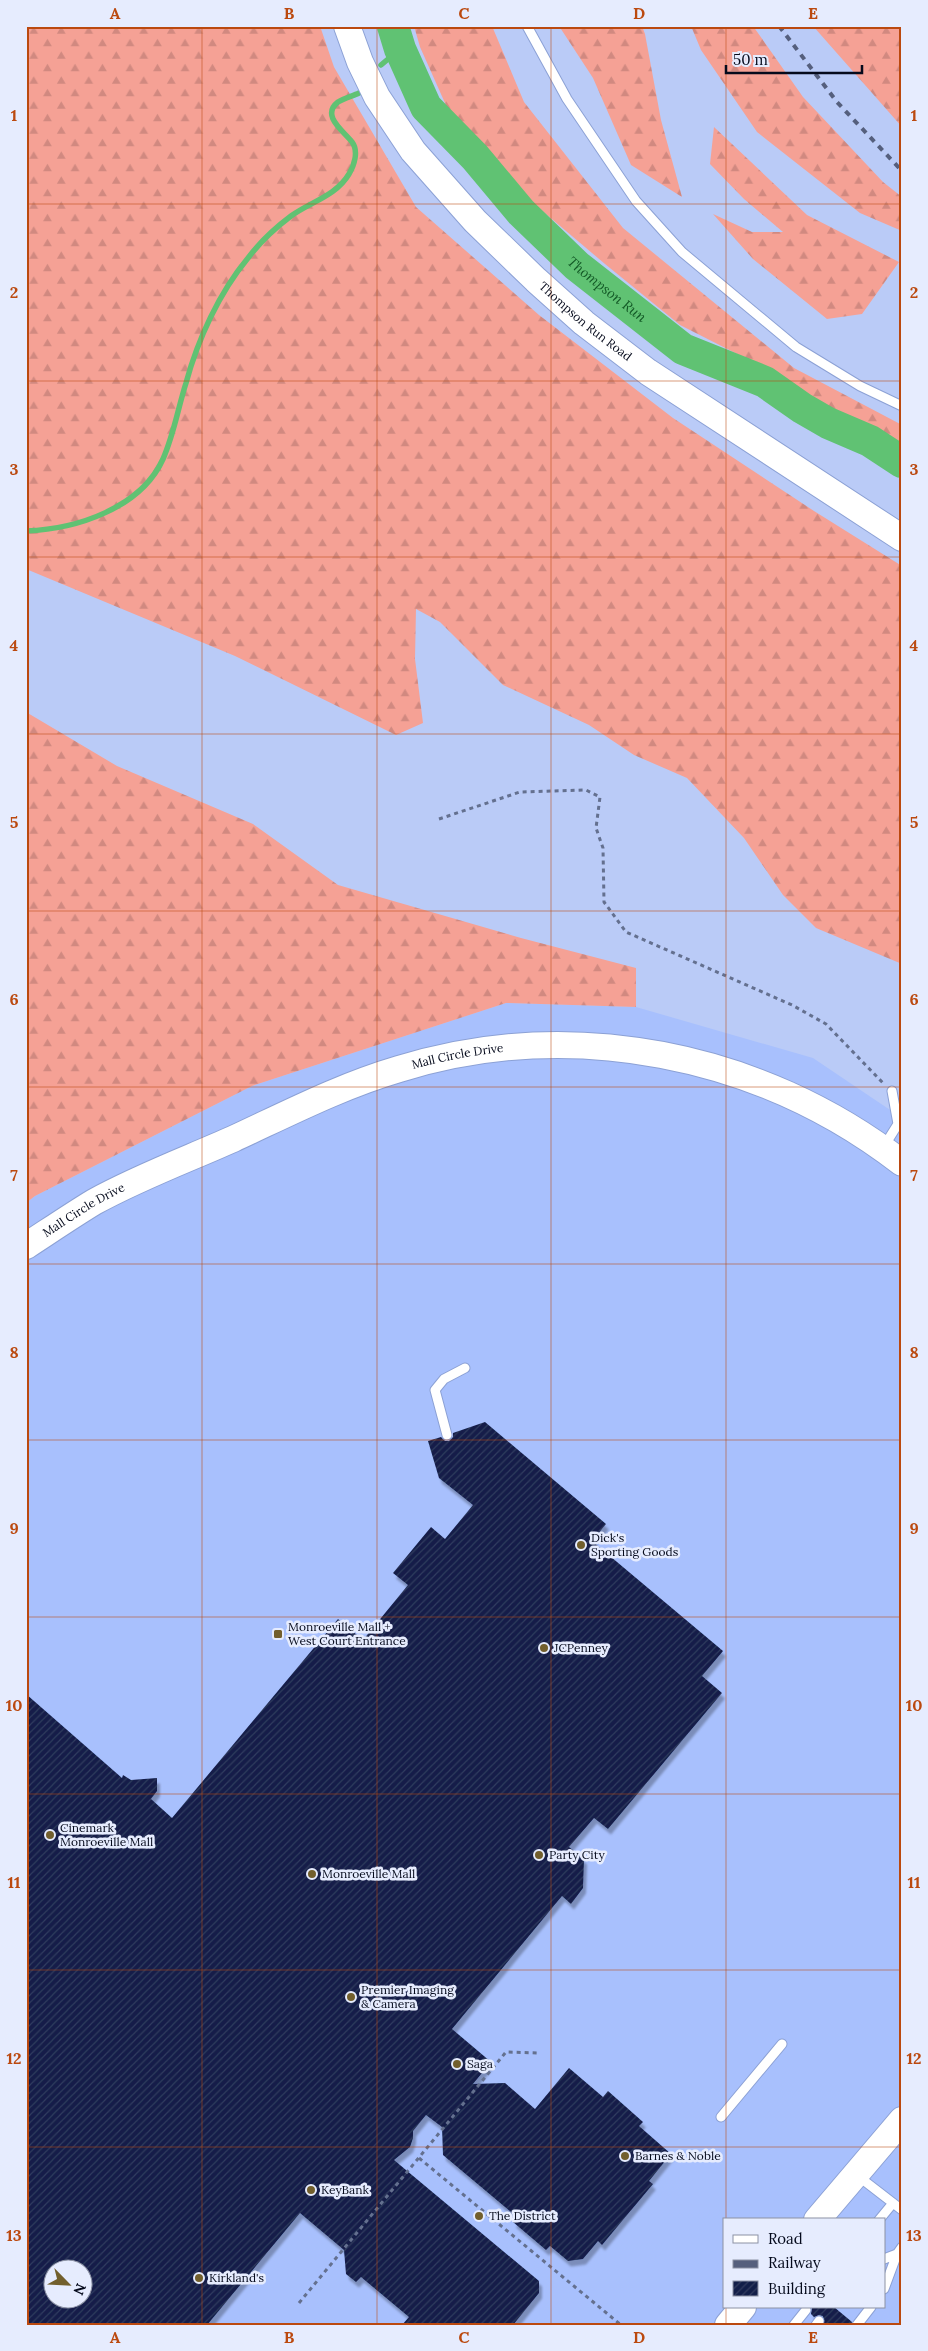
<svg xmlns="http://www.w3.org/2000/svg" width="928" height="2351" viewBox="0 0 928 2351" font-family="Lora,serif">
	<style>
		.built { fill: #a8c0fd; fill-rule: evenodd }
		.forest { fill: url(#forest-firs) }
		.lines { fill: none; stroke-linecap: round; stroke-linejoin: round }
		.stream { stroke: #60c273; stroke-width: 5.5 }
		.river { stroke: #60c273; stroke-width: 32 }
		.building { fill: url(#building-hatch); fill-rule: evenodd; filter: url(#shadow) }
		.lane-casing { stroke: #8ca1d5; stroke-width: 11 }
		.secondary-casing { stroke: #8ca1d5; stroke-width: 28 }
		.path { stroke: #64708f; stroke-width: 3; stroke-dasharray: 4 4; stroke-linecap: butt }
		.lane { stroke: #fff; stroke-width: 9 }
		.secondary { stroke: #fff; stroke-width: 26 }
		.rail { stroke: #555f7d; stroke-width: 4; stroke-dasharray: 6 6; stroke-linecap: butt }
		.grid { fill: none; stroke: #bb490f; stroke-width: 1; stroke-opacity: 0.55 }
		.poi-dot { fill: #725f2d; stroke: #e6ecfe; stroke-width: 2 }
		.labels { text-anchor: middle; stroke-width: 5; stroke-linejoin: round; paint-order: stroke }
		.street-label { font-size: 12px; fill: #050a1c; stroke: #e6ecfe }
		.poi-label { font-size: 12px; fill: #050a1c; stroke: #e6ecfe; text-anchor: start }
		.water-label { font-size: 14px; font-style: italic; fill: #135926; stroke: #e6ecfe }
		.neatline { fill: none; stroke: #bb490f; stroke-width: 2 }
		.grid-label { font-size: 16px; text-anchor: middle; font-weight: bold; fill: #bb490f }
	</style>
	<defs>
		<pattern id="forest-firs" width="22" height="20" patternUnits="userSpaceOnUse" patternTransform="scale(1.25)"><rect width="22" height="20" fill="#f5a195"/><path d="M5 1l3.5 6h-7zM16 11l3.5 6h-7z" fill="#d18980"/></pattern>
		<pattern id="building-hatch" width="6" height="6" patternUnits="userSpaceOnUse" patternTransform="scale(1.25)"><rect width="6" height="6" fill="#121e48"/><path d="M-1 1l2-2M0 6l6-6M5 7l2-2" fill="none" stroke="#323c5f"/></pattern>
		<filter id="shadow"><feDropShadow dx="3" dy="5.5" stdDeviation="1" flood-color="#0004"/></filter>
	</defs>
	<rect width="100%" height="100%" fill="#bacbf7"/>
	<path class="built" d="M506,1003L636,1007L813,1058L902,1118V2325H26V1203L35,1196L252,1086ZM724,2220H884V2307H724ZM52,2268H82V2298H52Z"/>
	<path class="forest" d="M26,26H320L334,67L416,207L539,315L673,418L814,511L902,566V964L816,928L783,895L744,838L687,778L634,755L589,725L503,685L440,622L416,609L415,659L423,723L396,735L235,656L26,569Z
		M414,26H492L524,102L623,228L794,368L902,425V448L811,398L753,362L680,325L605,264L540,209L453,121L420,47Z
		M559,26H642L645,34L661,120L682,197L631,165L593,78Z
		M691,26H753L803,97L883,182L902,197V231L860,213L757,132L701,50Z
		M813,26H902V127Z
		M714,127L807,215L899,262L862,314L827,319L753,259L713,214L752,232H783L744,199L710,164Z
		M26,712L117,766L253,824L338,885L521,938L636,968V1007L506,1003L252,1086L35,1196L26,1203Z"/>
	<g class="lines">
		<path class="stream" d="M381,65L400,49
			M26,531C77,529 141,508 163,459C174,434 178,408 186,383C198,339 219,293 248,258C260,242 275,228 291,216C310,202 336,196 349,174C354,166 359,151 352,142C345,132 320,116 338,102C344,98 353,96 359,93"/>
		<path class="river" id="s1" d="M393,26L400,49L426,107L475,157L521,212L577,266L683,349L765,382L802,408L828,423L870,441L902,462"/>
	</g>
	<path class="building" d="M485,1422L606,1524L592,1541L723,1651L702,1676L722,1693L608,1829L594,1818L569,1847L584,1859L583,1888L571,1904L562,1896L452,2029L491,2062L473,2084L505,2083L535,2109L569,2068L603,2097L608,2091L643,2122L639,2126L671,2154L649,2181L653,2184L602,2245L598,2241L583,2259L568,2261L550,2246L546,2250L513,2222L517,2217L443,2155L442,2127L426,2115L413,2131V2138L410,2147L394,2160L539,2281V2293L513,2325H402L409,2317L361,2277L356,2282L346,2274L344,2250L300,2213L207,2325H26V1694L122,1778L123,1775L131,1780L157,1778V1791L151,1799L172,1818L338,1619L363,1640L408,1585L393,1573L431,1527L445,1539L473,1505L439,1478L428,1441L441,1437L445,1441H449L453,1437V1433ZM52,2268H82V2298H52Z
		M812,2307H834L852,2322L851,2325H824L823,2316L819,2315L814,2317L811,2314Z"/>
	<g class="lines">
		<defs>
			<path id="lane" d="M527,26L567,99L636,201L682,252L796,347L860,386L902,406
				M883,1148L898,1124L892,1091
				M447,1435L435,1390L444,1379L465,1368
				M721,2117L782,2044
				M858,2176L902,2210
				M879,2220L893,2203
				M884,2259L897,2254
				M884,2289L897,2254L902,2247
				M794,2325L806,2310
				M816,2325L819,2321
				M857,2325L871,2307"/>
			<g id="secondary">
				<path id="s2" d="M347,26L360,62L377,97L413,151L475,221L536,280L584,323L648,372L902,538"/>
				<path id="s3" d="M26,1246C49,1231 71,1216 94,1202C137,1178 188,1159 233,1139C287,1114 341,1086 399,1069C571,1016 760,1053 902,1163"/>
				<path d="M817,2220L902,2120"/>
				<path d="M728,2325L743,2307"/>
			</g>
		</defs>
		<use href="#lane" class="lane-casing"/>
		<use href="#secondary" class="secondary-casing"/>
		<path class="path" d="M439,819L520,792L586,790L600,797L596,828L603,848L604,902L626,932L792,1005L826,1024L884,1084
			M419,2158L621,2325
			M299,2303L506,2052L537,2053"/>
		<use href="#lane" class="lane"/>
		<use href="#secondary" class="secondary"/>
		<path class="rail" d="M779,26L837,102L902,171"/>
	</g>
	<path class="grid" d="M202,26V2325M377,26V2325M551,26V2325M726,26V2220M26,204H902M26,381H902M26,557H902M26,734H902M26,911H902M26,1087H902M26,1264H902M26,1440H902M26,1617H902M26,1794H902M26,1970H902M26,2147H902M726,2307V2325"/>
	<g class="poi-dot">
		<circle cx="581" cy="1545" r="5"/>
		<rect x="273" y="1629" width="10" height="10" rx="2.5"/>
		<circle cx="544" cy="1648" r="5"/>
		<circle cx="50" cy="1835" r="5"/>
		<circle cx="539" cy="1855" r="5"/>
		<circle cx="312" cy="1874" r="5"/>
		<circle cx="351" cy="1997" r="5"/>
		<circle cx="457" cy="2064" r="5"/>
		<circle cx="625" cy="2156" r="5"/>
		<circle cx="311" cy="2190" r="5"/>
		<circle cx="479" cy="2216" r="5"/>
		<circle cx="199" cy="2278" r="5"/>
	</g>
	<g class="labels">
		<g class="street-label">
			<text dy="4" stroke="none"><textPath href="#s2" startOffset="385">Thompson Run Road</textPath></text>
			<text dy="4" stroke="none"><textPath href="#s3" startOffset="474">Mall Circle Drive</textPath></text>
			<text dy="4" stroke="none"><textPath href="#s3" startOffset="68">Mall Circle Drive</textPath></text>
		</g>
		<g class="poi-label">
			<text x="591" y="1542">Dick's<tspan x="591" dy="14">Sporting Goods</tspan></text>
			<text x="288" y="1631">Monroeville Mall +<tspan x="288" dy="14">West Court Entrance</tspan></text>
			<text x="554" y="1652">JCPenney</text>
			<text x="60" y="1832">Cinemark<tspan x="60" dy="14">Monroeville Mall</tspan></text>
			<text x="549" y="1859">Party City</text>
			<text x="322" y="1878">Monroeville Mall</text>
			<text x="361" y="1994">Premier Imaging<tspan x="361" dy="14">&amp; Camera</tspan></text>
			<text x="467" y="2068">Saga</text>
			<text x="635" y="2160">Barnes &amp; Noble</text>
			<text x="321" y="2194">KeyBank</text>
			<text x="489" y="2220">The District</text>
			<text x="209" y="2282">Kirkland's</text>
		</g>
		<g class="water-label">
			<text dy="5" stroke="none"><textPath href="#s1" startOffset="345">Thompson Run</textPath></text>
		</g>
	</g>
	<rect width="928" height="2351" fill="none" stroke="#e6ecfe" stroke-width="55"/>
	<rect x="723" y="2218" width="162" height="90" fill="#e6ecfe" stroke="#8c92a4"/>
	<rect x="733" y="2235" width="25" height="8" fill="#ffffff" stroke="#8c92a4"/>
	<text x="768" y="2244" font-size="15" fill="#050a1c">Road</text>
	<rect x="733" y="2260" width="25" height="8" fill="#555f7d" stroke="#8c92a4"/>
	<text x="768" y="2268" font-size="15" fill="#050a1c">Railway</text>
	<rect x="733" y="2281" width="25" height="15" fill="url(#building-hatch)" stroke="#8c92a4"/>
	<text x="768" y="2294" font-size="15" fill="#050a1c">Building</text>
	<g transform="translate(68 2284) rotate(114)"><circle r="24" fill="#e6ecfe" stroke="#8c92a4"/>
	<path d="M0-4L9 19L0 12L-9 19Z" fill="#725f2d"/>
	<text y="-8" font-size="14" font-weight="bold" text-anchor="middle" fill="#050a1c">N</text>
	</g>
	<path d="M726 65v8h136v-8" fill="none" stroke="#050a1c" stroke-width="2.5"/>
	<text x="733" y="65" font-size="15" fill="#050a1c" stroke="#e6ecfe" stroke-width="4" paint-order="stroke">50 m</text>
	<rect x="28" y="28" width="872" height="2296" class="neatline"/>
	<g class="grid-label">
		<text x="115" y="19">A</text>
		<text x="289" y="19">B</text>
		<text x="464" y="19">C</text>
		<text x="639" y="19">D</text>
		<text x="813" y="19">E</text>
		<text x="14" y="121">1</text>
		<text x="914" y="121">1</text>
		<text x="14" y="298">2</text>
		<text x="914" y="298">2</text>
		<text x="14" y="475">3</text>
		<text x="914" y="475">3</text>
		<text x="14" y="651">4</text>
		<text x="914" y="651">4</text>
		<text x="14" y="828">5</text>
		<text x="914" y="828">5</text>
		<text x="14" y="1005">6</text>
		<text x="914" y="1005">6</text>
		<text x="14" y="1181">7</text>
		<text x="914" y="1181">7</text>
		<text x="14" y="1358">8</text>
		<text x="914" y="1358">8</text>
		<text x="14" y="1534">9</text>
		<text x="914" y="1534">9</text>
		<text x="14" y="1711">10</text>
		<text x="914" y="1711">10</text>
		<text x="14" y="1888">11</text>
		<text x="914" y="1888">11</text>
		<text x="14" y="2064">12</text>
		<text x="914" y="2064">12</text>
		<text x="14" y="2241">13</text>
		<text x="914" y="2241">13</text>
		<text x="115" y="2343">A</text>
		<text x="289" y="2343">B</text>
		<text x="464" y="2343">C</text>
		<text x="639" y="2343">D</text>
		<text x="813" y="2343">E</text>
	</g>
</svg>
